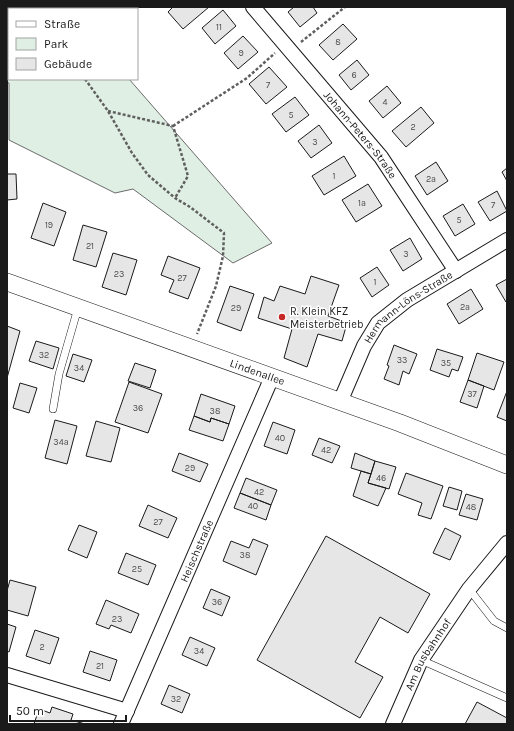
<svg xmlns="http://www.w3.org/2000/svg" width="514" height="731" viewBox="0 0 514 731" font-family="Karla,sans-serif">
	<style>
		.green { fill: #e0efe3; stroke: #6a6a6a }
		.building { fill: #e6e6e6; stroke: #1a1a1a }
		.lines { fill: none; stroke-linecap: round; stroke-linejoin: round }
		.service-casing { stroke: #1a1a1a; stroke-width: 8 }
		.minor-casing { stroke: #1a1a1a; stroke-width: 16 }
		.tertiary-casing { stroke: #1a1a1a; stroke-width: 18 }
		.path { stroke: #5f5f5f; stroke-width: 2.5; stroke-dasharray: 3 2; stroke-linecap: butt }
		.service { stroke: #fff; stroke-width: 7 }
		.minor { stroke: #fff; stroke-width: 14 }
		.tertiary { stroke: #fff; stroke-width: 17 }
		.poi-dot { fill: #c62828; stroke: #fff; stroke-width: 1.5 }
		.labels { text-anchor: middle; stroke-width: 3; stroke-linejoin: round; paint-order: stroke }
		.number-label { font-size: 9px; fill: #4d4d4d }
		.street-label { font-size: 11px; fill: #1a1a1a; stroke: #fff }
		.poi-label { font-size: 11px; fill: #1a1a1a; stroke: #fff; text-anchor: start }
	</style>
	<rect width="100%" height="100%" fill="#fff"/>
	<path class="green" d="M7,7H67L68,9H9V79H129L272,243L233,263L133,189L115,193L9,140V83L7,82Z"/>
	<path class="building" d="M173,7H209L183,29L168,12Z
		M294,7H313L317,13L300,27L288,12Z
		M223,10L236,26L215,44L202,28Z
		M343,24L357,39L333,60L319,45Z
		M243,36L258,52L238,69L224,53Z
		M357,60L369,75L351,90L339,75Z
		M269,67L287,87L266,104L249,84Z
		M387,86L401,103L383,118L369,101Z
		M295,97L309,115L286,132L272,114Z
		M421,107L434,123L406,147L392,131Z
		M319,125L332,143L311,158L298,141Z
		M344,156L356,176L324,195L312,176Z
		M436,162L448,181L427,195L415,176Z
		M507,168V181L502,172Z
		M7,174H16L17,199L7,200Z
		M368,184L382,206L356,222L342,200Z
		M497,191L507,211L490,221L478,202Z
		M43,203L66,212L54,246L31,238Z
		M463,204L475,224L455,236L443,216Z
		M83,225L107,232L96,267L73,260Z
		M410,238L422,259L403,271L390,250Z
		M113,253L137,260L126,295L102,287Z
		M168,256L200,268L188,299L169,292L174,280L161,275Z
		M377,267L389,285L372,297L360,278Z
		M311,276L339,285L328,316L347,323L342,341L318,334L307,367L284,358L292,329L258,318L264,297L274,301L280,286L305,294Z
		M507,279V302H506L496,285Z
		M230,286L254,294L241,331L217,322Z
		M471,289L483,309L459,324L447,304Z
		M7,326L20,331L7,378Z
		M36,341L59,348L53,369L29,361Z
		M394,345L417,354L409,374L403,371L399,385L384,379L389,366L387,365Z
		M437,349L463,357L458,371L452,369L449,377L430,370Z
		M477,353L504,362L494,390L468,380Z
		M73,354L92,360L84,382L66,376Z
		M135,363L156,370L150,388L128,381Z
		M468,380L484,386L477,408L460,402Z
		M129,382L162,394L148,433L115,422Z
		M20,383L37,388L29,413L13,408Z
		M507,391V421L497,417Z
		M201,394L235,406L229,424L211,418L210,422L194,416Z
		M194,416L210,422L211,418L229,424L223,441L189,430Z
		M55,420L77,426L67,464L45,458Z
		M96,421L120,428L111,462L86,456Z
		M273,422L295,430L287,454L264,446Z
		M319,438L340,446L332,463L312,455Z
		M179,453L208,464L200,482L172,471Z
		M355,453L375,461L371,474L351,468Z
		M375,461L396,467L389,489L368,483Z
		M361,471L371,474L368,483L386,488L378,506L353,496Z
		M406,473L443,486L431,519L418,515L422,503L398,494Z
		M246,478L277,490L271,505L240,493Z
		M449,487L462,491L457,510L443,506Z
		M240,493L271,505L266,520L234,508Z
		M466,494L483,499L477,520L459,515Z
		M148,505L177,518L168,538L139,526Z
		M79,525L97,532L87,558L68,550Z
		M445,528L461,536L450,560L433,553Z
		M326,536L430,594L408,633L380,617L355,662L383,677L360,718L257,660Z
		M253,539L268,545L256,575L223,561L231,541L249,548Z
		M126,553L156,565L148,585L118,573Z
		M10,580L36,587L28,616L7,610V591Z
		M211,589L230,597L222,616L203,608Z
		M106,600L139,614L131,633L111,625L109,629L96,624Z
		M7,624L16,627L9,652L7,651Z
		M35,630L59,638L50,664L26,656Z
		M190,637L215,648L207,666L182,655Z
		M90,651L117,660L110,681L83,672Z
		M169,685L190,694L182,713L161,704Z
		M477,702L507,718V724H465Z
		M52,707L73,714L71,720L85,724H34L39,709L50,713Z"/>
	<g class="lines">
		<defs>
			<path id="service" d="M53,409L59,374L78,308
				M469,589L494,621L507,628
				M421,660L507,698"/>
			<g id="minor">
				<path id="s1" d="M253,7L381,157L456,271"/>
				<path id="s2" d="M340,402L364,346L378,323L407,300L507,240"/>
				<path d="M7,675L127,711"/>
				<path id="s3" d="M121,724L272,377"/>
				<path id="s4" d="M393,724L421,660L469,589L507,543"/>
			</g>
			<g id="tertiary">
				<path id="s5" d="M7,282L400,423L507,465"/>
			</g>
		</defs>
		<use href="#service" class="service-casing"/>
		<use href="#minor" class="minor-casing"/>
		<use href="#tertiary" class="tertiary-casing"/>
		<path class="path" d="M34,7L36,9
			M301,42L345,7
			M85,79L108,111L132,153L148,175L175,198L190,207L224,233L223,256L216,286L197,334
			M108,111L173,126L188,176L175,198
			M173,126L247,78L275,53"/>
		<use href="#service" class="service"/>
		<use href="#minor" class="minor"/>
		<use href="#tertiary" class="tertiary"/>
	</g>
	<circle class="poi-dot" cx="282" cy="317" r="4"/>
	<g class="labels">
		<g class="number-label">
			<text x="219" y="30">11</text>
			<text x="338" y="45">8</text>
			<text x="241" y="56">9</text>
			<text x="354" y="78">6</text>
			<text x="268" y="88">7</text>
			<text x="385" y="105">4</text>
			<text x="291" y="118">5</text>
			<text x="413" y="130">2</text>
			<text x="315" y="145">3</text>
			<text x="334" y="179">1</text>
			<text x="431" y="182">2a</text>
			<text x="362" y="206">1a</text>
			<text x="493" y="208">7</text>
			<text x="459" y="223">5</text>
			<text x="49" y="228">19</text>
			<text x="90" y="249">21</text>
			<text x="406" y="257">3</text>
			<text x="119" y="277">23</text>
			<text x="182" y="281">27</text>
			<text x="375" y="285">1</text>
			<text x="465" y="310">2a</text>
			<text x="236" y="311">29</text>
			<text x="44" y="358">32</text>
			<text x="402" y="363">33</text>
			<text x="446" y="366">35</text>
			<text x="79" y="371">34</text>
			<text x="472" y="397">37</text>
			<text x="138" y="411">36</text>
			<text x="215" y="414">38</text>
			<text x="280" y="441">40</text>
			<text x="61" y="445">34a</text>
			<text x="326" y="453">42</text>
			<text x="190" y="471">29</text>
			<text x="381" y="481">46</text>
			<text x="259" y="495">42</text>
			<text x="253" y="509">40</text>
			<text x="471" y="510">48</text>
			<text x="158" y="525">27</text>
			<text x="245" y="558">38</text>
			<text x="137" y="572">25</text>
			<text x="217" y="605">36</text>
			<text x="117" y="622">23</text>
			<text x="42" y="650">2</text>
			<text x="199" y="654">34</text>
			<text x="100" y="669">21</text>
			<text x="176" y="702">32</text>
		</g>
		<g class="street-label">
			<text dy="4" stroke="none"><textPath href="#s1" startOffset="167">Johann-Peters-Straße</textPath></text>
			<text dy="4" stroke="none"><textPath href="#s2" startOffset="121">Hermann-Löns-Straße</textPath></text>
			<text dy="4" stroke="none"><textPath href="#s5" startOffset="266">Lindenallee</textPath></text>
			<text dy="4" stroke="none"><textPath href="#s3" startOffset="189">Heischstraße</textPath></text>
			<text dy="4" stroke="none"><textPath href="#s4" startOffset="78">Am Busbahnhof</textPath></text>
		</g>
		<g class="poi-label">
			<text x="290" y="315">R. Klein KFZ<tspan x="290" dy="13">Meisterbetrieb</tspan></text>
		</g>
	</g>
	<rect width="514" height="731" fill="none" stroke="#1a1a1a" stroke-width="16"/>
	<rect x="8" y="8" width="130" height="72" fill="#ffffff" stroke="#a3a3a3"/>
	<rect x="16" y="21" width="20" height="6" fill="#ffffff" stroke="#a3a3a3"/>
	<text x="44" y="28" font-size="12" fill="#1a1a1a">Straße</text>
	<rect x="16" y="38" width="20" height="12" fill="#e0efe3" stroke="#a3a3a3"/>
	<text x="44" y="48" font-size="12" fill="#1a1a1a">Park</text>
	<rect x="16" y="58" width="20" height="12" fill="#e6e6e6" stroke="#a3a3a3"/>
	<text x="44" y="68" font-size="12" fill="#1a1a1a">Gebäude</text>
	<path d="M10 715v6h116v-6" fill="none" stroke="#1a1a1a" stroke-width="2"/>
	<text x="16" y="715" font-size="12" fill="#1a1a1a" stroke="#ffffff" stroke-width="3" paint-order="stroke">50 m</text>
</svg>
